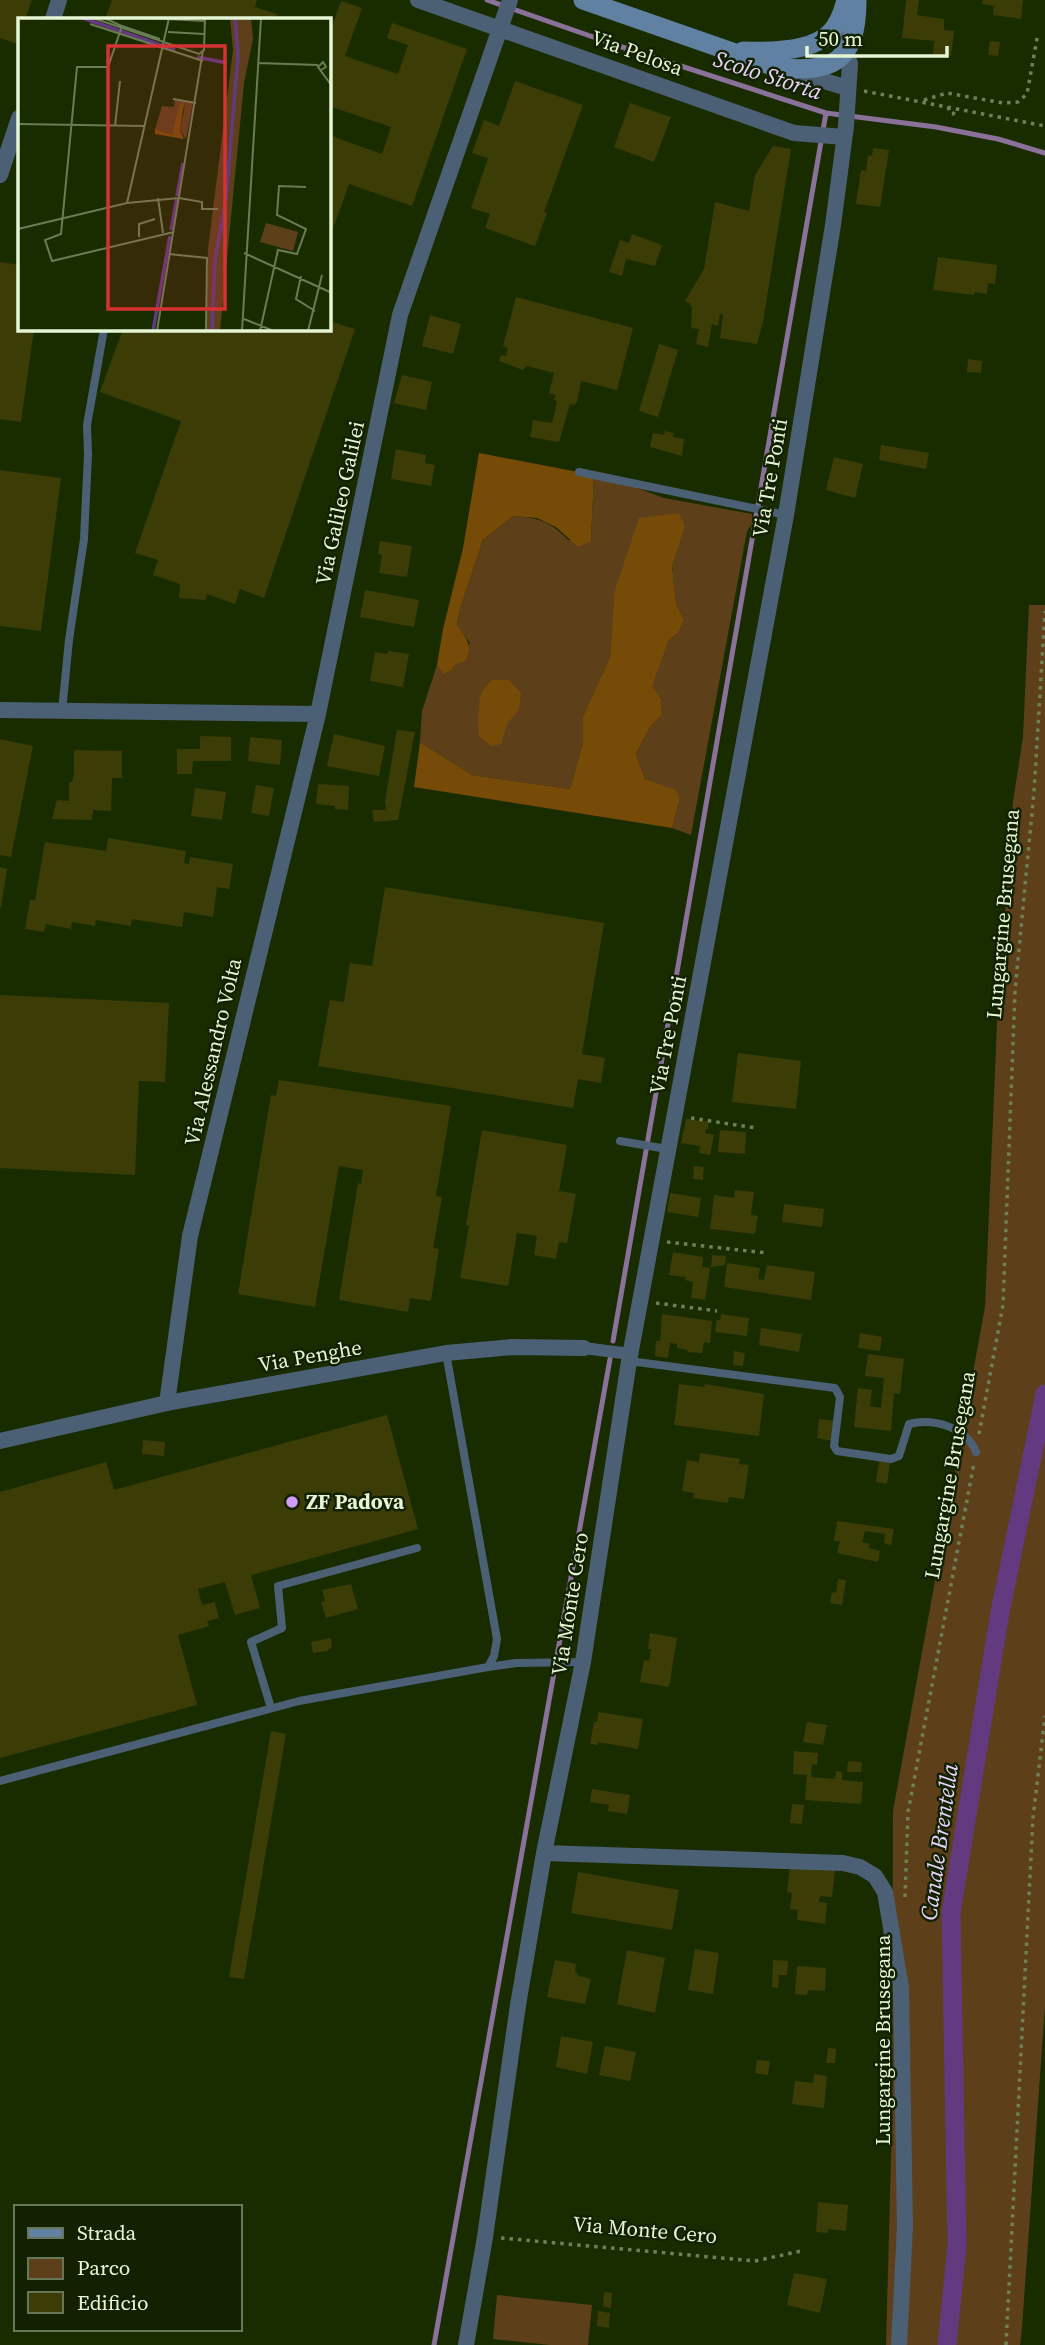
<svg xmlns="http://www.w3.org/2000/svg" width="1045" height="2345" viewBox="0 0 1045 2345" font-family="'Source Serif 4',serif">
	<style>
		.green { fill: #5d401a }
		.forest { fill: #764a07 }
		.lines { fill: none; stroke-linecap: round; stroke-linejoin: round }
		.stream { stroke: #8a7199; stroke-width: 5 }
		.canal { stroke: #63397f; stroke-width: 19 }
		.building { fill: #3c3c06 }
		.path { stroke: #6e8059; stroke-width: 3.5; stroke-dasharray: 3.5 5; stroke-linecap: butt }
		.service { stroke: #4c6075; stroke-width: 8 }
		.pedestrian { stroke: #4c6075; stroke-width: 12 }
		.minor { stroke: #4c6075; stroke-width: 16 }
		.secondary { stroke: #6181a2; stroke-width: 19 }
		.poi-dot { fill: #d39cfc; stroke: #132103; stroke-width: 2.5 }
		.labels { text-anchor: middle; stroke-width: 5; stroke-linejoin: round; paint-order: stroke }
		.street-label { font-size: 21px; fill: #e5f5d5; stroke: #132103 }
		.poi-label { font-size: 21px; font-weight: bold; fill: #e5f5d5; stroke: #132103; text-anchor: start }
		.water-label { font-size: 23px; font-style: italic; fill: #ebd5fd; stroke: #132103 }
		.inset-river { fill: none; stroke: #63397f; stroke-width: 3.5 }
		.inset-road { fill: none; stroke: #6b7c55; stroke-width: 2 }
		.view { fill: #d73231; fill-opacity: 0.15; stroke: #d73231; stroke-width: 3.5 }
		.inset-edge { fill: none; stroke: #e5f5d5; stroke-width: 3.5 }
	</style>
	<rect width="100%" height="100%" fill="#192c00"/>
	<path class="green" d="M594,475L613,479L664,498L752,514V524L747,531L691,835L672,828L680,798L645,779L636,754L650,727L661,716V699L651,686L669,640L679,632L684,620L676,603L672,565L685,527L614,593L610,657L583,716V742L570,789L472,775L420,742L422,711L437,665L443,674L451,671L470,643L457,626L460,609L483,540L513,516C539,518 550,521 568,540L591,541Z
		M1029,605H1045V2006L1022,2327L1020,2345H886L892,2121L893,1811L985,1307L997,1024L1013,802L1023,737Z
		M497,2295L592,2305L588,2345H550L493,2339Z"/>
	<path class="forest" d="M479,453L594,475L591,541L578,547L556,527L537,518L513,516L483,540L460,609L457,625C466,638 474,646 465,661L456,664L451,671L443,674L437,665L443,629L463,548Z
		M679,513L685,527L672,566L676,603L684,620L679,632L669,640L652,686L661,699V716L650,727L636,754L645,779L675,790L680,798L672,828L414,787L420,742L472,775L570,789L583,742V716L610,657L614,593L639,518Z
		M492,680H509L521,693L519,709L507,724L501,744L491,746L479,736C478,728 478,702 481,695C482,690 488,684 492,680Z"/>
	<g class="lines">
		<path class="stream" d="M487,0L622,47L826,113L936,127L998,139L1045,153
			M613,1341L826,113
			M434,2345L610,1359"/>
		<path class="canal" d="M947,2345L957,2245L951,1913L1000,1612L1045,1394"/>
	</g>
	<path class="building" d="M0,0H32L25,19H19V36L17,44L0,38Z
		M112,0H257L255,7L277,14L275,19H105Z
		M906,0H919L917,15L944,19V30L954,31L951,56L933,54L934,41L902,38Z
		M983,0H1023L1021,19L993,15L994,6L982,4Z
		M341,1L362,8L345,56L398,74L408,45L387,38L392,23L467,49L412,206L349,184L329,240V135L382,154L391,127L329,106V35Z
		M990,41L1000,42L998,56L988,55Z
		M515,81L583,105L544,212L547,213L535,246L485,228L490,214L471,208L488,158L472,153L484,120L499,126Z
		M630,103L671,117L654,162L614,147Z
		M773,146L791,149L763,322L757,344L720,338L723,315L720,314L718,326L712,324L708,347L696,344L699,329L691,328L692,307L690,306L691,304L685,301L704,269L715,202L749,211L755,175Z
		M873,148L889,150L880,207L856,204L861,170L866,171L868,155L872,156Z
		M632,234L662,245L655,266L626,259L622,276L609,272L620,240L629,243Z
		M938,257L997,265L995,284L988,283L987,294L975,292L974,295L933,290Z
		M0,262L19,265V329H34L21,422L0,419Z
		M516,297L633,328L617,390L581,381L577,402L574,405L570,404L559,442L530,437L533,420L552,423L557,401L554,400L556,395L549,393L554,373L527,366L523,370L499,361L501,355L506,356L508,348L503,346Z
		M430,315L461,324L453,354L422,346Z
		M329,321L355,329L264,598L240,589L235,604L207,594L206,600L179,598L180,584L153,575L158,560L135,553L181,421L100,392L123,329H329Z
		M659,344L678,350L658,417L639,411Z
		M968,359L982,361L981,373L967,372Z
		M402,375L432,382L426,410L394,403Z
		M665,431L674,433L673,437L684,439L682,456L650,447L653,433L664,435Z
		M881,445L929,453L926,469L879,460Z
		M396,449L426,455L425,463L435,465L431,486L391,479Z
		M834,457L863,464L855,498L826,490Z
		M0,470L61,478L41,631L0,626Z
		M380,541L412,546L407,577L379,573L382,555L378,554Z
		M365,590L419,600L414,627L360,617Z
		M388,651L409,654L403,687L370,681L375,652L387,654Z
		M397,730L415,732L398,820L374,822L372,810H386L385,801Z
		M334,734L385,746L379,776L327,766Z
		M200,736L231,737V761H193L192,774H177V749H200Z
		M250,737L282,740L280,765L248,761Z
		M0,739L33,746L11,857L0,855Z
		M74,750L122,751V778H112L111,811L93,810L92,820L52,819L57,800L69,801V782H72L74,774Z
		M318,784L349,786L348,810L335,809V806L316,804Z
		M256,785L274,788L269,816L251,813Z
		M195,788L226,792L222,820L191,816Z
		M108,838L186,851L184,863L189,864L190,857L233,864L229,889L217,887L213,917L184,912L182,927L132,919L131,926L96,920L95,926L72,922L71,929L46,924L44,932L25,929L30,900H35L45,842L106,851Z
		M0,867L7,869L1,907H0Z
		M385,887L604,923L582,1054L605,1058L601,1083L578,1079L573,1108L318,1066L330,1000L344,1002L350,963L372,966Z
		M0,995L169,1003L165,1082L139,1081L135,1175L0,1168Z
		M738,1053L801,1061L796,1109L732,1102Z
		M279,1080L451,1106L436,1196L442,1197L433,1248L439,1249L431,1301L410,1298L408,1312L339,1300L358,1183L361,1184L363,1170L339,1166L315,1307L238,1294L271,1095L276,1096Z
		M686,1119L709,1122L708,1129H706L705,1133L714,1135L710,1155L699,1153L700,1146L681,1143Z
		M482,1130L567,1145L559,1191L576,1194L567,1243L559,1242L556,1259L534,1255L537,1236L517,1233L508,1286L460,1278L469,1226L466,1225Z
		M720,1130L746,1132L745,1154L718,1152Z
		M694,1166L704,1167L703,1180L693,1179Z
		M735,1190L754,1192L751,1215L758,1216L755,1234L710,1229L714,1195L734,1198Z
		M670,1193L701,1198L698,1217L667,1212Z
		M784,1204L824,1209L822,1227L782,1222Z
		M673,1252L703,1257L702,1267L710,1268L705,1300L691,1298L693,1282L685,1280L686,1277L669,1275Z
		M712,1255L726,1256L725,1265L711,1267Z
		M727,1263L760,1268L758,1279L764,1280L767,1265L815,1272L811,1300L724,1287Z
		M662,1314L712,1321L710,1343L704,1342L702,1353L687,1352L688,1350L677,1348V1344L670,1343L668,1358L655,1356L656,1341H660Z
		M721,1314L749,1318L747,1336L715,1332L717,1320H720Z
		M761,1328L802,1334L799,1352L759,1345Z
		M860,1333L882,1337L880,1351L858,1348Z
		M734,1351L745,1353L743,1366L733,1365Z
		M868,1354L904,1359L900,1394L894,1393L891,1431L854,1427L858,1388L872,1390L870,1406L881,1408L884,1378L865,1376Z
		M679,1384L704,1387L705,1384L764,1394L759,1436L674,1425Z
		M387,1415L418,1529L251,1575L260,1608L235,1615L225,1582L198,1589L202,1605L215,1602L219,1618L207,1621L209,1626L178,1635L197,1705L0,1758V1492L106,1462L114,1490Z
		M819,1419L835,1421L833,1441L817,1438Z
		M143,1440L165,1442L164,1456L142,1454Z
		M700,1453L740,1459L739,1464L749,1465L744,1499L729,1497L728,1503L693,1498L694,1493L682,1491L687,1460L699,1462Z
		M879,1461L890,1463L887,1484L876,1482Z
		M837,1521L894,1529L891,1545L884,1543L885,1534L865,1531L862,1542L870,1544L868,1548L880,1551L878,1562L837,1553L840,1541H834Z
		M838,1579L846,1580L842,1605L830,1603L832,1592L836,1593Z
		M351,1584L358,1609L326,1618L321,1602L325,1601L322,1590Z
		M650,1633L677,1638L669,1687L640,1682L644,1660L649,1661L651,1649H648Z
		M331,1638L332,1647L327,1651L313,1653L311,1642Z
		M598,1712L643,1719L638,1749L598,1742V1745L590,1744L594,1722H597Z
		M807,1722L827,1725L823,1745L803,1742Z
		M271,1731L286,1734L244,1979L229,1977Z
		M794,1751L818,1753L817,1765L812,1764L811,1777L835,1779L836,1771L842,1772V1780L863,1782L861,1804L805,1800L807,1775L793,1774Z
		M848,1761L862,1762L861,1772H847Z
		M592,1789L630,1795L627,1814L608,1811L609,1805L590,1802Z
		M792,1804L804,1805L802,1824L790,1823Z
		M790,1865L835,1870L832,1897L820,1896L819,1902L827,1903L825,1924L797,1920L798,1910L790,1909L792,1893L787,1892Z
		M578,1872L679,1890L672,1930L571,1913Z
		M695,1949L719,1953L713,1994L688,1990Z
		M627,1950L665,1958L655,2013L617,2004Z
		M555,1960L576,1964L575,1971L579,1976L591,1979L585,2004L547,1997Z
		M773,1960L788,1961L787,1975H779L778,1988L772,1987Z
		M797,1966L826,1968L825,1991L808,1990L807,1995L795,1994Z
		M561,2036L593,2042L587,2074L556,2067Z
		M605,2046L636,2052L630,2081L599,2075Z
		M828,2048L836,2049L835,2063H826Z
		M757,2060L770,2061L768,2075L755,2073Z
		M814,2074L827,2076L824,2108L792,2104L795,2081L813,2083Z
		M818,2202L848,2205L846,2231L828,2229V2233L816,2232Z
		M794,2273L827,2279L820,2313L787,2305Z
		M604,2292L612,2293L611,2308L603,2307Z
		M598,2311L610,2313L609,2328L597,2326Z"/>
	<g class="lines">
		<path class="path" d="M864,91L1045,126
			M924,100L947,93L1003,103L1018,102L1027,94L1038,33
			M948,107L950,113L953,114L956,110
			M691,1118L756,1128
			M667,1242L767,1253
			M656,1303L717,1311
			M979,1434L1003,1305L1015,991L1034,792L1045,611
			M905,1897L908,1812L974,1463
			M501,2238L755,2261L801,2251
			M1006,2345L1033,1818L1045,1716"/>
		<path class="service" d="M579,472L786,515
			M62,711L69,640L84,539L88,455L87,425L104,329
			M620,1141L667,1149
			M446,1353L497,1639L494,1656L488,1667
			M629,1361L835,1388L840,1397L834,1446L837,1451L891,1459L899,1456L909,1424C934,1418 966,1427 976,1452
			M271,1708L251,1642L282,1628L278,1586L417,1548
			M0,1781L299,1701L488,1667L516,1663L583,1662"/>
		<path class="pedestrian" d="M584,1348L630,1354"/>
		<path class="minor" d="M418,0L794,133L844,137
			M53,19L59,0
			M793,72L848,88
			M0,175L19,118
			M0,710L318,714
			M167,1403L190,1236L318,714L400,315L510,0
			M0,1441L167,1403L446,1353L512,1347L584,1348
			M544,1853L843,1863L860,1867L875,1876L885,1892L901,1988L905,2227L899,2345
			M466,2345L485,2237L518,2005L544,1853L583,1662L629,1361L786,515L833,225L846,126L850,64L840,31L841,18"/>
		<path class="secondary" d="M583,0L775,67C833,74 857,62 857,0
			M743,51C767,52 810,52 829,34C839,25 843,12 846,0"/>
	</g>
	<circle class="poi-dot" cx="292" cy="1502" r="7"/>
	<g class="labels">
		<g class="street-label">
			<text transform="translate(637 53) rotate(20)" y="7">Via Pelosa</text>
			<text transform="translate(770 478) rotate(-80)" y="7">Via Tre Ponti</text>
			<text transform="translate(340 503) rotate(-78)" y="7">Via Galileo Galilei</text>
			<text transform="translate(1003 914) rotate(-85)" y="7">Lungargine Brusegana</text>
			<text transform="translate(668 1035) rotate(-79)" y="7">Via Tre Ponti</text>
			<text transform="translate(213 1052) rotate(-77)" y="7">Via Alessandro Volta</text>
			<text transform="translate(310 1356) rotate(-10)" y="7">Via Penghe</text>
			<text transform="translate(950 1475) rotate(-80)" y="7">Lungargine Brusegana</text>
			<text transform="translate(570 1604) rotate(-81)" y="7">Via Monte Cero</text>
			<text transform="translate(883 2040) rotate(-90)" y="7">Lungargine Brusegana</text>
			<text transform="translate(645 2230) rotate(5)" y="7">Via Monte Cero</text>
		</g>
		<g class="poi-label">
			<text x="306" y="1509">ZF Padova</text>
		</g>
		<g class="water-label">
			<text transform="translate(768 75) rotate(18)" y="8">Scolo Storta</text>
			<text transform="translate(939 1842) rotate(-82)" y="8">Canale Brentella</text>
		</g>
	</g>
	<g transform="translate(18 18)">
		<rect width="313" height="313" fill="#192c00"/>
		<path d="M212,0H233L235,21L226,65L202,313H187L190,231L215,32ZM157,81L175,85L168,121L162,112L167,87L154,116L137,111L144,88L156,89ZM248,205L280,214L275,233L242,224Z" fill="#5d401a"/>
		<path d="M166,85L162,112L166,121L137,116V111L154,116L162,86Z" fill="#764a07"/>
		<path class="inset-river" d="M65,0L157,32M179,39L209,45M159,178L165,145M153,212L159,180M135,313L152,218M194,313L197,242L208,181L220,39L217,0"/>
		<path class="inset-road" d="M75,0L181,36L186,32L187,0M86,0L104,8L90,49H59L43,216L27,222L34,243L156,214M128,0L187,3M72,6L185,43M104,8L142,21M150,14L186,16M240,45L300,47M303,52L308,49L305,44L300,49L314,68M155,81L178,85M0,106L126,108M97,108L102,63M140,180L145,215M161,180L184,184V191H200M109,185L151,0M0,211L109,185L161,180M121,219V206L137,201M226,235L314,275M151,236L189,240L188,313M283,258L278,281L297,293M226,301L256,313M139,313L185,32M224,313L243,0M242,313L260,232L279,236L288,211L259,197L261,168L288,169M290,313L304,257"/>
		<path class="view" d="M90,28H207V291H90Z"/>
		<rect width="313" height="313" class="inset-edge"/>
	</g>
	<rect x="14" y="2205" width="228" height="126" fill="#132103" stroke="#677657" stroke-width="2"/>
	<rect x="28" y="2228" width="35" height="10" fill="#6181a2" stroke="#677657" stroke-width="2"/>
	<text x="77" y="2240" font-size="21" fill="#e5f5d5">Strada</text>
	<rect x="28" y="2258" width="35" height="21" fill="#5d401a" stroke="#677657" stroke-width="2"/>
	<text x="77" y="2275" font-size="21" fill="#e5f5d5">Parco</text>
	<rect x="28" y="2292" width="35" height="21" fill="#3c3c06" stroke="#677657" stroke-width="2"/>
	<text x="77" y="2310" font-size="21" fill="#e5f5d5">Edificio</text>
	<path d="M807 46v10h140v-10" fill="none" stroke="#e5f5d5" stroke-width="3.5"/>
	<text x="818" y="46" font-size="21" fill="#e5f5d5" stroke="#132103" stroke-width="5" paint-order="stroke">50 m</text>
</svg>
